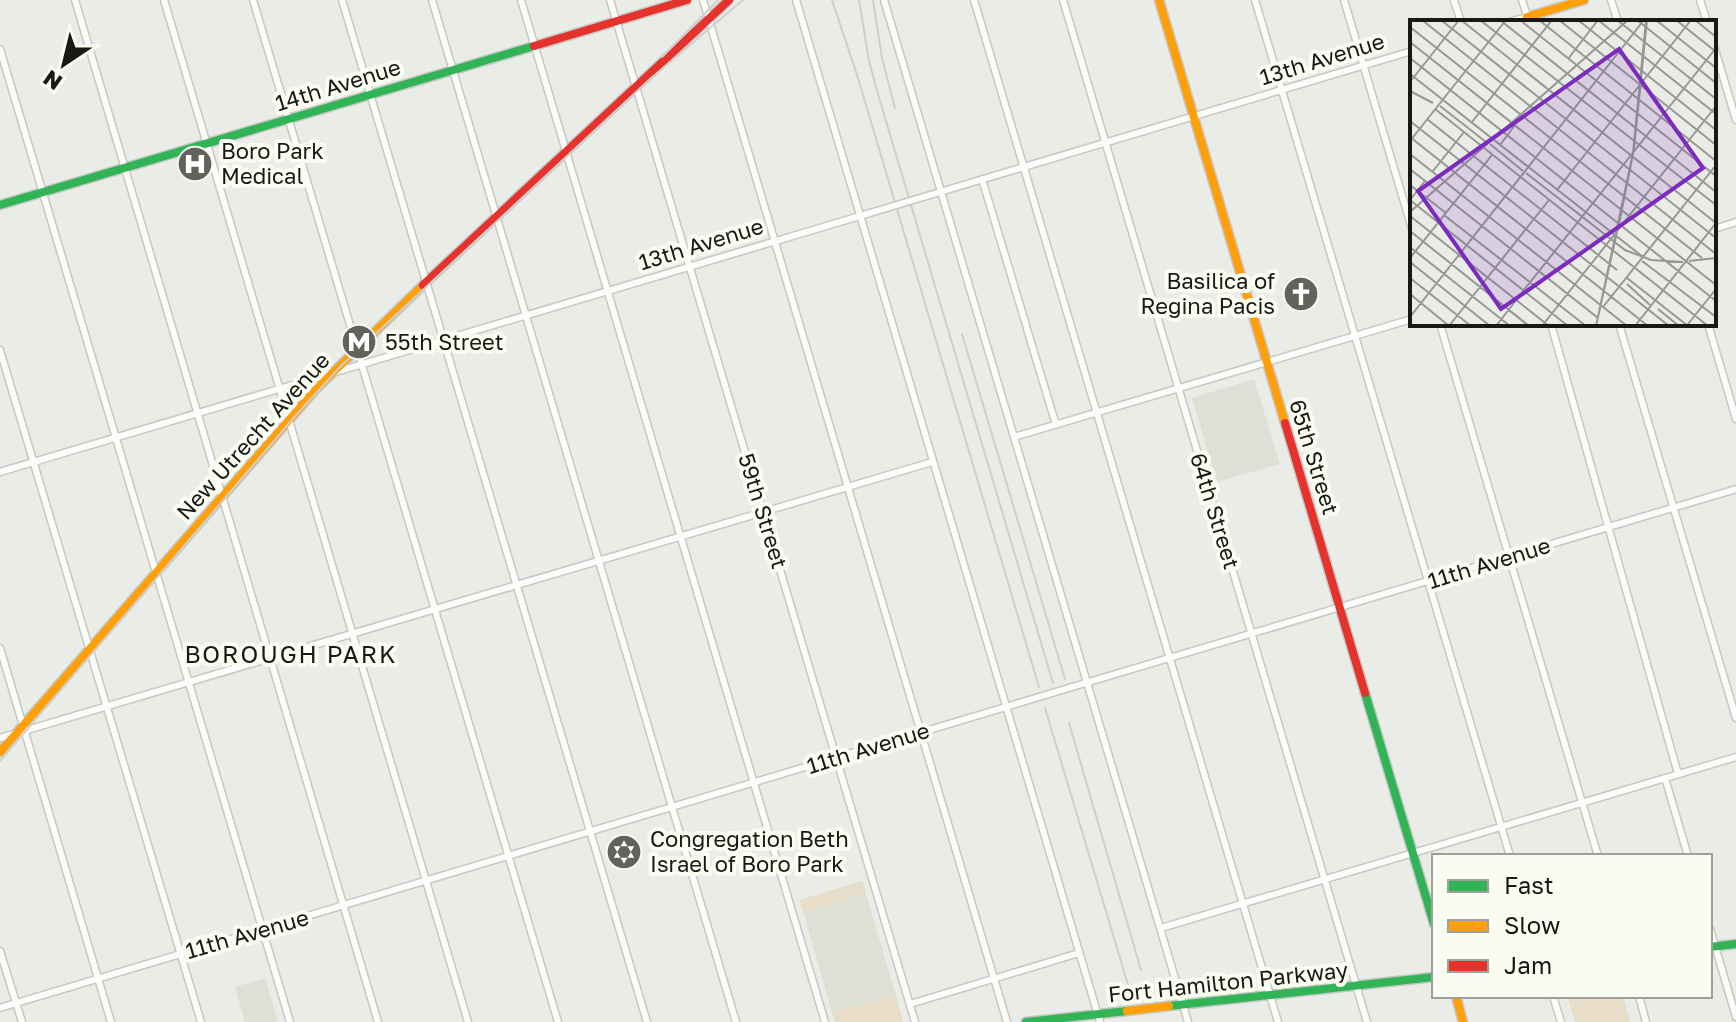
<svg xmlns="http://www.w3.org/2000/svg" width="1736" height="1022" viewBox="0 0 1736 1022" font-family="'Golos Text',sans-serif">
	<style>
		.built { fill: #dde1d5 }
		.green { fill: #e8ddc8 }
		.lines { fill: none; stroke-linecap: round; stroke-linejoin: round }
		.street-casing { stroke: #c6c8c4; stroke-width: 9 }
		.fast-casing { stroke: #c6c8c4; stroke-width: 11 }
		.slow-casing { stroke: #c6c8c4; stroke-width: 11 }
		.jam-casing { stroke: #c6c8c4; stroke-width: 11 }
		.street { stroke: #fcfcfb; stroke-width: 6 }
		.fast { stroke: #30b455; stroke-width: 8 }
		.slow { stroke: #ff9f0a; stroke-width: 8 }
		.jam { stroke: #e5322d; stroke-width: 8 }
		.rail { stroke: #cfcfce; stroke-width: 2 }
		.street-bridge-casing { stroke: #c6c8c4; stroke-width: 9; stroke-linecap: butt }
		.slow-bridge-casing { stroke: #c6c8c4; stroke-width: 11; stroke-linecap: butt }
		.street-bridge { stroke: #fcfcfb; stroke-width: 6 }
		.slow-bridge { stroke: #ff9f0a; stroke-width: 8 }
		.labels { text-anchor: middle; stroke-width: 8; stroke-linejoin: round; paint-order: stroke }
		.street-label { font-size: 22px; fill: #181915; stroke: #f8fcf1 }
		.poi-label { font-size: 22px; fill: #181915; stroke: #f8fcf1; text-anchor: start }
		.neighbourhood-label { font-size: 24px; letter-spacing: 2px; fill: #181915; stroke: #f8fcf1 }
		.inset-road { fill: none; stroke: #969893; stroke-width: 2 }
		.view { fill: #7b2cbf; fill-opacity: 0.15; stroke: #7b2cbf; stroke-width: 4 }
		.inset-edge { fill: none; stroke: #181915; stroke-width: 4 }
	</style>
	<rect width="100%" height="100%" fill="#eaece7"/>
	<path class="built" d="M1254,379L1280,464L1217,482L1192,398Z
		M862,881L896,995L832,1013L800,900Z
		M265,978L278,1022H245L235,987Z"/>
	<path class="green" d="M862,881L866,893L803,912L800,900Z
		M896,995L903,1022H835L832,1013Z
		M1567,996H1623L1630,1022H1575Z"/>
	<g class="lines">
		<defs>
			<path id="street" d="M75,0L378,1022
				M164,0L468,1022
				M253,0L558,1022
				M342,0L647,1022
				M432,0L736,1022
				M521,0L825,1022
				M610,0L915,1022
				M703,0L1007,1022
				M796,0L1100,1022
				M884,0L1188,1022
				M974,0L1278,1022
				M1063,0L1367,1022
				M1255,0L1510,856
				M1344,0L1412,229
				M1454,0L1461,22
				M1522,0L1529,22
				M1611,0L1618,22
				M1700,0L1707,22
				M1509,22L1527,17
				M1714,46L1736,120
				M0,49L290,1022
				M982,179L1026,325
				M930,195L1412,51
				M1714,229L1736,222
				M1440,324L1598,856
				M1551,324L1678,774
				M1619,324L1736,718
				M1708,324L1736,419
				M1027,329L1056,425
				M0,350L201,1022
				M1014,437L1412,319
				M0,472L870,213
				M0,648L111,1022
				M1072,687L1736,489
				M0,738L932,462
				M1665,778L1688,856
				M1161,928L1736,757
				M1710,929L1736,1017
				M0,951L22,1022
				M1553,996L1561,1022
				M1639,996L1646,1022
				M910,1004L1079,953
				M0,1008L1019,703"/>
			<path id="fast" d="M0,205L534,46
				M1365,693L1434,924
				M1710,947L1736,944
				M1169,1006L1434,977
				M1026,1022L1127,1011"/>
			<path id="slow" d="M1159,0L1285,423
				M1527,17L1584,0
				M0,752L316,389L423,285
				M1456,996L1463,1022"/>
			<path id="jam" d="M534,46L687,0
				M423,285L729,0
				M1285,423L1365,693"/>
		</defs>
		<use href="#street" class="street-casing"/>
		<use href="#fast" class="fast-casing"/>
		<use href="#slow" class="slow-casing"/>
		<use href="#jam" class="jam-casing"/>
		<use href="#street" class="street"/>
		<use href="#fast" class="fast"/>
		<use href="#slow" class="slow"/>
		<use href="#jam" class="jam"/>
		<path class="rail" d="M832,0L858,78L1039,687
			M859,0L869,61L878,94L1053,683
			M873,0L882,58L895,108
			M662,57L718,0
			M962,334L1065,679
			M1045,708L1132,998
			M1069,723L1141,970
			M0,761L297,414L341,366L650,79L743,0"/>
		<defs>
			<path id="street-bridge" d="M870,213L930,195
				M1019,703L1072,687"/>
			<path id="slow-bridge" d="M1127,1011L1169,1006"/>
		</defs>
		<use href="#street-bridge" class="street-bridge-casing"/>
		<use href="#slow-bridge" class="slow-bridge-casing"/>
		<use href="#street-bridge" class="street-bridge"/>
		<use href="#slow-bridge" class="slow-bridge"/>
	</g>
	<defs>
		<symbol id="hospital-disc" viewBox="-11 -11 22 22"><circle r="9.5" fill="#62635e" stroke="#f8fcf1"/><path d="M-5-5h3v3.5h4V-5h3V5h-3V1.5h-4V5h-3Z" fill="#fff"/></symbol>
		<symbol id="church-disc" viewBox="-11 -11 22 22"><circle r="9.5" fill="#62635e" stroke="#f8fcf1"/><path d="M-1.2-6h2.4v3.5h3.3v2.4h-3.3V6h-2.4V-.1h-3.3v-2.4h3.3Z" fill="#fff"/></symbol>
		<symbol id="metro-disc" viewBox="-11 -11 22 22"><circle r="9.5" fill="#62635e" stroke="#f8fcf1"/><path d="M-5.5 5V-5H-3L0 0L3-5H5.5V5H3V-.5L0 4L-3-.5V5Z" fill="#fff"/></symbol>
		<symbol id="synagogue-disc" viewBox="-11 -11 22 22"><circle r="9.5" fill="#62635e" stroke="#f8fcf1"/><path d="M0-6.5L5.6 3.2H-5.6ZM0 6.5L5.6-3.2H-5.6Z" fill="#fff"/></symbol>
	</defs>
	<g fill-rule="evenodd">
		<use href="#hospital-disc" x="175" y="144" width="40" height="40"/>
		<use href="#church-disc" x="1281" y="274" width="40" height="40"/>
		<use href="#metro-disc" x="339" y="322" width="40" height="40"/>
		<use href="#synagogue-disc" x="604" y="832" width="40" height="40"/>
	</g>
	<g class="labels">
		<g class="street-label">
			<text transform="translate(1322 59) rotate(-17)" y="8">13th Avenue</text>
			<text transform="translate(338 85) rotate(-17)" y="8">14th Avenue</text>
			<text transform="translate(701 244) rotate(-17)" y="8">13th Avenue</text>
			<text transform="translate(253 436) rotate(-48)" y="8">New Utrecht Avenue</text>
			<text transform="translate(1314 457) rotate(73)" y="8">65th Street</text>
			<text transform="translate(763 511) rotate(73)" y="8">59th Street</text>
			<text transform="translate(1215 511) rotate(73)" y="8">64th Street</text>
			<text transform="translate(1489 563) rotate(-17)" y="8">11th Avenue</text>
			<text transform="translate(868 748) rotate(-17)" y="8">11th Avenue</text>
			<text transform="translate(247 934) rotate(-16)" y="8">11th Avenue</text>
			<text transform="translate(1228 982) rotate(-6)" y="8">Fort Hamilton Parkway</text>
		</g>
		<g class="poi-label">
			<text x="221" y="159">Boro Park<tspan x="221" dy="25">Medical</tspan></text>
			<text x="1275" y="289" text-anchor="end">Basilica of<tspan x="1275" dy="25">Regina Pacis</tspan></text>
			<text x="385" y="350">55th Street</text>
			<text x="650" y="847">Congregation Beth<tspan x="650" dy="25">Israel of Boro Park</tspan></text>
		</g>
		<g class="neighbourhood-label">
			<text x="291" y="663">BOROUGH PARK</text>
		</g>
	</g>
	<g transform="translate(1410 20)">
		<rect width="306" height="306" fill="#eaece7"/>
		<path class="inset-road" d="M12,0L306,234M31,0L306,218M51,0L306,203M70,0L306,185M90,0L306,172M110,0L306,156M129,0L306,141M149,0L306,125M168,0L306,110M188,0L306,94M207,0L306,79M227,0L306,63M246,0L306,48M266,0L305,31M285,0L306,17M0,7L292,238M0,22L306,265M0,38L306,281M158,39L188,0M0,54L233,237M0,62L49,0M0,71L23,83M30,86L76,122M25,89L298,306M17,99L207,250M0,101L259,306M62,102L142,0M0,117L238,306M0,121L96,0M80,124L113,151M90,125L105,105M0,134L217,306M0,149L188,298M23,151L54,112M116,153L215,230L241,240L273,242M0,165L36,193M147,170L281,0M0,180L158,306M0,180L15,161M0,192L218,0M34,195L176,306M0,196L139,306M209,204L224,129L237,0M0,211L119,306M0,227L100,306M0,238L82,135M232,241L306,297M279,241L306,238M0,242L80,306M0,258L61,306M217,258L278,306M217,264L240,285M114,270L306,28M0,274L39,306M193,287L306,145M248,289L269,306M0,297L234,0M278,304L306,269M39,306L139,180M86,306L114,270M132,306L306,86M186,306L207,212M186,306L223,133L236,0M225,306L306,203"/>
		<path class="view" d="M209,29L293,148L91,289L8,171Z"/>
		<rect width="306" height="306" class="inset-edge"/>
	</g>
	<rect x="1432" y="854" width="280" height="144" fill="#f8fcf1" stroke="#9ea199" stroke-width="2"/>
	<rect x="1448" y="880" width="40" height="12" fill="#30b455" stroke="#9ea199" stroke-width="2"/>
	<text x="1504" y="894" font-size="24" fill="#181915">Fast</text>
	<rect x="1448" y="920" width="40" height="12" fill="#ff9f0a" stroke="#9ea199" stroke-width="2"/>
	<text x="1504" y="934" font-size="24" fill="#181915">Slow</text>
	<rect x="1448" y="960" width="40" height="12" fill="#e5322d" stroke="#9ea199" stroke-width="2"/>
	<text x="1504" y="974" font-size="24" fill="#181915">Jam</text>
	<g transform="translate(64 64) rotate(215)" stroke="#f8fcf1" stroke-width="6" paint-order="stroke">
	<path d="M0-6L14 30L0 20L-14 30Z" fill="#181915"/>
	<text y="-12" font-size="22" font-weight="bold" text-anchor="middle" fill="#181915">N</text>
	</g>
</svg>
